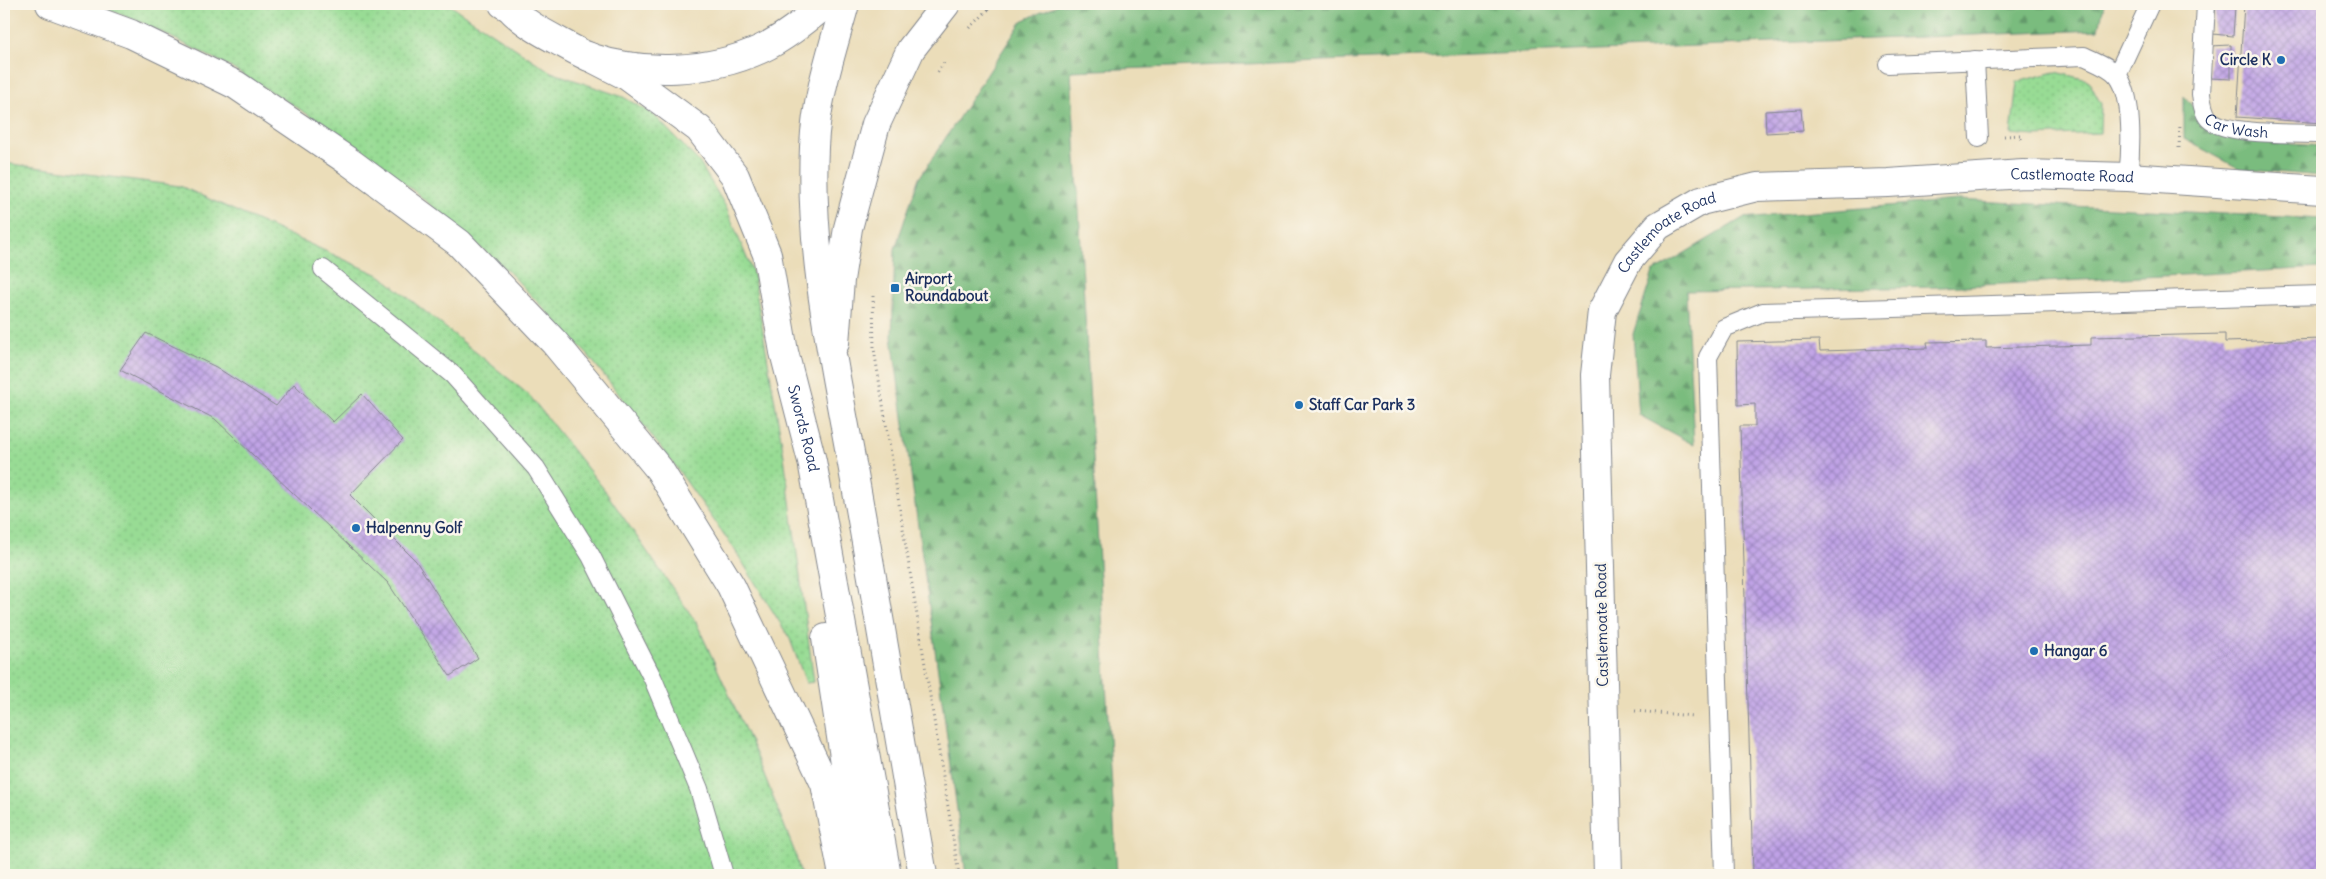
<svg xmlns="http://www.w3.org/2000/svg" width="2326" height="879" viewBox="0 0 2326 879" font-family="Delius,sans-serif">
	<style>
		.grass { fill: url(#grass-dots); stroke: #5a8679 }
		.forest { fill: url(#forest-firs); stroke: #4a766e }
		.building { fill: url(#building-cross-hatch) }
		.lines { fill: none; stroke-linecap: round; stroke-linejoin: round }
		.service-casing { stroke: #83868c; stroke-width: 20 }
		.minor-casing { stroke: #83868c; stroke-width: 30 }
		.secondary-casing { stroke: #83868c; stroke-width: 30 }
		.motorway-casing { stroke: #83868c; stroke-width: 30 }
		.path { stroke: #83868c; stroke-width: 3; stroke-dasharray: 1 4; stroke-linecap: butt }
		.service { stroke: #fff; stroke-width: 18 }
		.minor { stroke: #fff; stroke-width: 28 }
		.secondary { stroke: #fff; stroke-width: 28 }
		.motorway { stroke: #fff; stroke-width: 28 }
		.poi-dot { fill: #1f6fb2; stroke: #fbf7ec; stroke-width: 2 }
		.labels { text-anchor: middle; stroke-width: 5; stroke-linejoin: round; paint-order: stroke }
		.poi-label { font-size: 15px; font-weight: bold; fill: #1b2f5e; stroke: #fbf7ec; text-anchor: start }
		.street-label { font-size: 15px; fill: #1b2f5e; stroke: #fbf7ec }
	</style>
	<defs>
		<pattern id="grass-dots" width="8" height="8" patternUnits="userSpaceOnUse" patternTransform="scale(1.25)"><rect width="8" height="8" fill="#98dc94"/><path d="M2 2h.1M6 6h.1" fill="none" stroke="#82bd82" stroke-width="1.8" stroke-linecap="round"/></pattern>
		<pattern id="forest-firs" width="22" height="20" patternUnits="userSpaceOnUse" patternTransform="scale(1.25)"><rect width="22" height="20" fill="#7abc7e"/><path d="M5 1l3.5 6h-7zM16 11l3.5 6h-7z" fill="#63996a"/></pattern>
		<pattern id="building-cross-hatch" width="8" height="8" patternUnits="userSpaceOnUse" patternTransform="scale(1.25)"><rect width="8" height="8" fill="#bfa1e6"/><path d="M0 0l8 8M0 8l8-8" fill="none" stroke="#9a84be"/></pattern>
	</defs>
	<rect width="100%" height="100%" fill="#fbf7ec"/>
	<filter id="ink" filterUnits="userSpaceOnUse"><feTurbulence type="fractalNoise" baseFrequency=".02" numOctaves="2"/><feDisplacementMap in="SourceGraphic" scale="10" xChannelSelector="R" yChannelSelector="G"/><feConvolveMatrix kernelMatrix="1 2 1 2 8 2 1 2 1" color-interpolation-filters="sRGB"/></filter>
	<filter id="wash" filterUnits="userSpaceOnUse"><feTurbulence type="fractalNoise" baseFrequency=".0096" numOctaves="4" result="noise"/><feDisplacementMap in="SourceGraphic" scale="20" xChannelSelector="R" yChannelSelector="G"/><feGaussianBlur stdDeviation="1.12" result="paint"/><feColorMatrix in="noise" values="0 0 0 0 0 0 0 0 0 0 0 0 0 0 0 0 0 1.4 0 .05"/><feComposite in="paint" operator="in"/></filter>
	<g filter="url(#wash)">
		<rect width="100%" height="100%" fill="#ebddb9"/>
		<path class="grass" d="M93,4H448L551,72L623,97L653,114L699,162L726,207L753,273L784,456L814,682L806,683L790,639L733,547L673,463L588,355L509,272L413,190L329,127L225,64L143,23Z
			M2055,72L2088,80L2101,104L2100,133L2035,136L2011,134L2017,82Z
			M4,163L180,186L381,276L529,395L603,488L696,622L756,754L795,853L801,875H4Z"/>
		<path class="forest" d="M1059,4H2104L2099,30L1071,71L1117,875H966L892,337L895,249L918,180L1022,21Z
			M2184,96L2213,131L2246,141L2322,146V176L2240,169L2184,139Z
			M1958,200L2322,219V268L1942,287L1686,291L1694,445L1639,415L1633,334L1653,272L1743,218Z"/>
		<g id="blocks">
			<path class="building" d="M2244,4H2322V123L2237,117Z
				M2216,6L2235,7L2233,36L2213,34Z
				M2231,45V79L2210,78V46Z
				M1801,109L1803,131L1766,133L1765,111Z
				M146,333L216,367L276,406L294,384L333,422L362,394L403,440L350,495L416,561L478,658L450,676L388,583L215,419L120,370Z
				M2225,334V342L2322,339V875H1753L1740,426H1755V404L1738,405L1737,342L1819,340L1820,351L1928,348L1927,342L1986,341V348L2091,345V337Z"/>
		</g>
	</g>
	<g filter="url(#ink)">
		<use href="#blocks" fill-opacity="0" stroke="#83868c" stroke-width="1"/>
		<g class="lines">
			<defs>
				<g id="service">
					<path id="s1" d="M2206,4L2201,94C2202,103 2203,112 2209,119C2226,136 2297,133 2322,134"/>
					<path d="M1975,60L1979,138"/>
					<path d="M1888,64L2084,56C2094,61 2109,66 2117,75C2134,95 2131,152 2128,177"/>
					<path d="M2117,75L2150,4"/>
					<path d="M323,269L453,375L536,468L591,556L653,679L699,789L724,875"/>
					<path d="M1724,875L1708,357L1724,328L1763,312L2322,295"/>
				</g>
				<g id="minor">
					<path d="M835,343L840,280L848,228L876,124L911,49L946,4"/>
					<path id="s2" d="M1608,875L1595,375L1602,311L1628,261L1658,226L1701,201L1757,187L1888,183L2023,174L2128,177L2322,190"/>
				</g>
				<g id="secondary">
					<path d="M507,4C518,20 545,34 562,43C571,48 580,53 589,57C643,75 709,73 761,49C784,38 806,20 826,4"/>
					<path d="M845,4C832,51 816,98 814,147C809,253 833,360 852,464C877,601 899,738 923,875"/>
					<path id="s3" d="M588,56L627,76L699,129L735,176L767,254L784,352L812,461L887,875"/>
					<path d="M826,638L862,875"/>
				</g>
				<path id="motorway" d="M50,4L131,34L236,85L351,163L459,243L554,342L659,469L731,586L825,784L843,875
					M503,4L509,7"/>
			</defs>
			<use href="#service" class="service-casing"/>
			<use href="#minor" class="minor-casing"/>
			<use href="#secondary" class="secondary-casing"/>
			<use href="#motorway" class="motorway-casing"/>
			<path class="path" d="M970,28L994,4
				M938,72L945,61
				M2004,136L2021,135V143
				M2179,148L2180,124
				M873,296L874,349L959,875
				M1635,711L1693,716"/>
			<use href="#service" class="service"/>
			<use href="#minor" class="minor"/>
			<use href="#secondary" class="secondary"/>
			<use href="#motorway" class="motorway"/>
		</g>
	</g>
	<g class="poi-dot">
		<circle cx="2281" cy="60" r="5"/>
		<rect x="890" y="283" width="10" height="10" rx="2.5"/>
		<circle cx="1299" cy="405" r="5"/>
		<circle cx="356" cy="528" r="5"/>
		<circle cx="2034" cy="651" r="5"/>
	</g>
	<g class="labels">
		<g class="poi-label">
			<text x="2271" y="65" text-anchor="end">Circle K</text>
			<text x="905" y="284">Airport<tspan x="905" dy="17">Roundabout</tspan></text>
			<text x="1309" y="410">Staff Car Park 3</text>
			<text x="366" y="533">Halpenny Golf</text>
			<text x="2044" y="656">Hangar 6</text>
		</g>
		<g class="street-label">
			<text dy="5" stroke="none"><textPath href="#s1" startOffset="146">Car Wash</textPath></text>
			<text dy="5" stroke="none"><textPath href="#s2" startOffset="1090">Castlemoate Road</textPath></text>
			<text dy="5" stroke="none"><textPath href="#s2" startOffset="670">Castlemoate Road</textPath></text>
			<text dy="5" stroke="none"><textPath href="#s3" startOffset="455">Swords Road</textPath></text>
			<text transform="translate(1602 625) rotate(-91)" y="5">Castlemoate Road</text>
		</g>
	</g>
	<rect width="2326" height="879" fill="none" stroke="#fbf7ec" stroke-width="20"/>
</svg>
